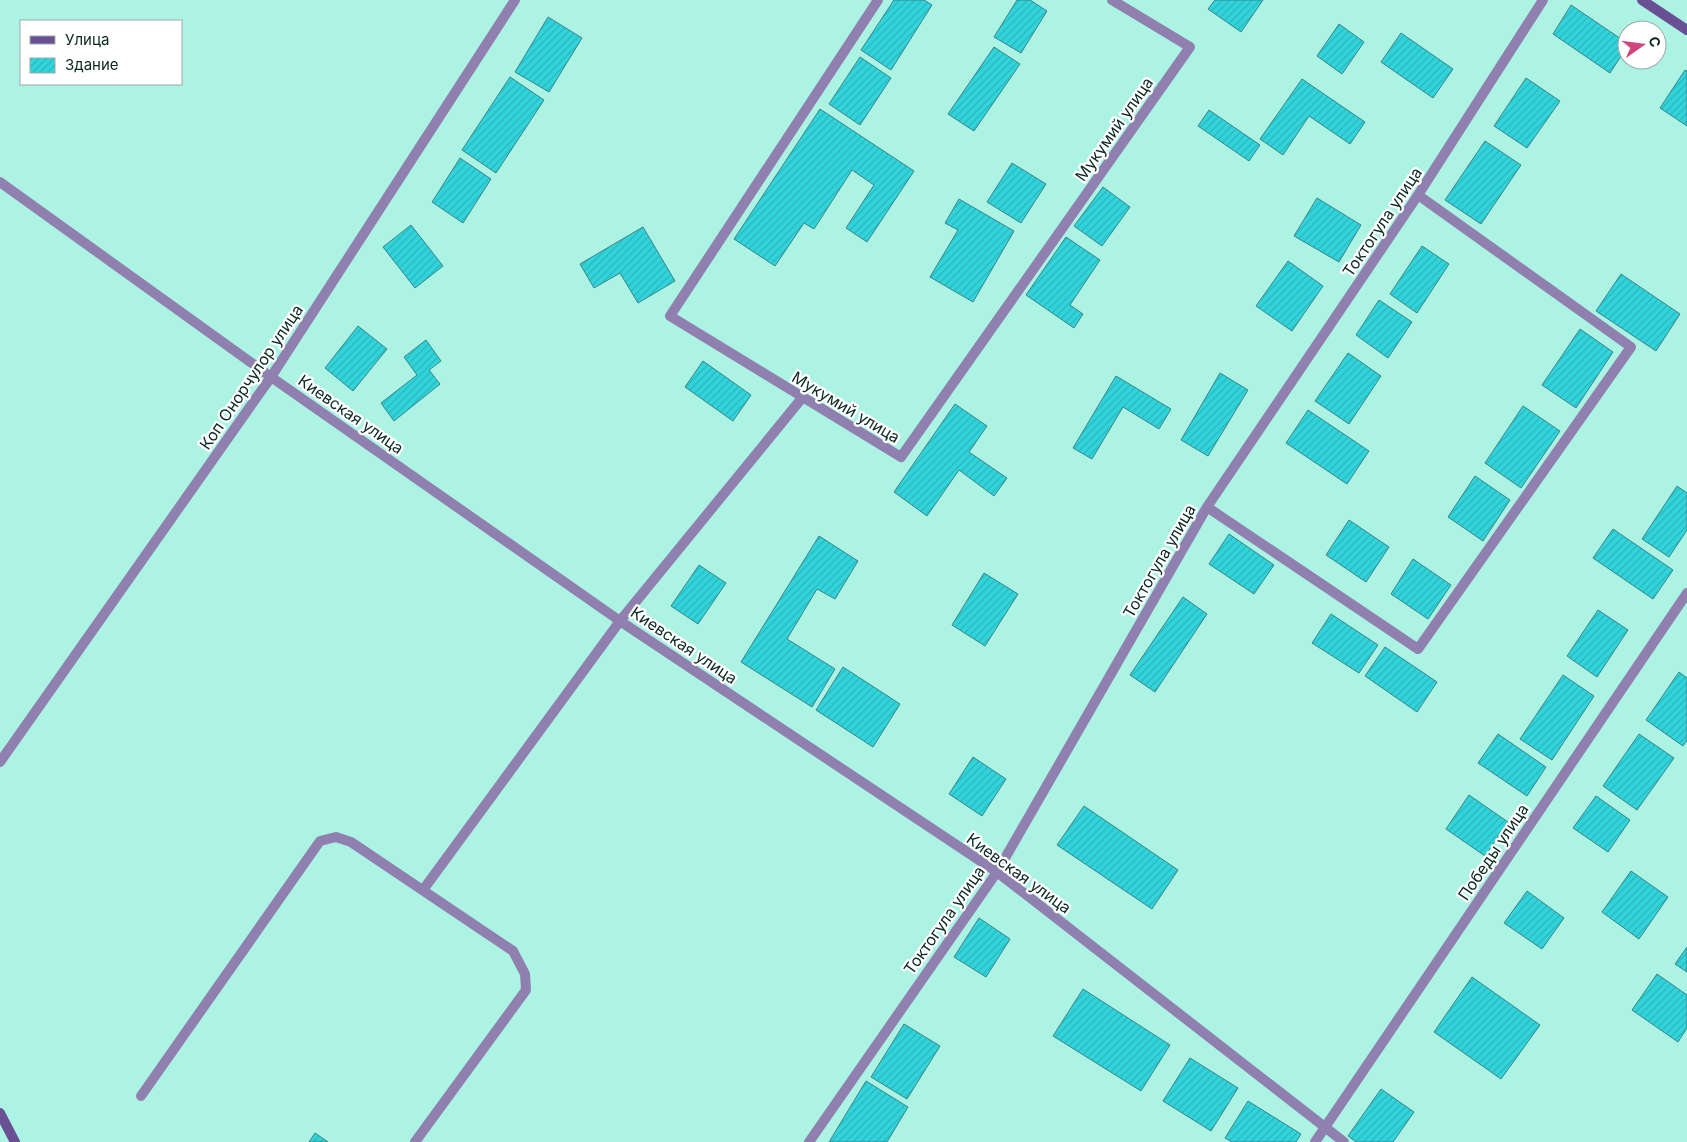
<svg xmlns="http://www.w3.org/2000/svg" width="1687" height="1142" viewBox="0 0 1687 1142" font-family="Inter,sans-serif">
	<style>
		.building { fill: url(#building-hatch); stroke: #398488 }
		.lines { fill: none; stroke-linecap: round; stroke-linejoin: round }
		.street { stroke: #9080af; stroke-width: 10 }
		.secondary { stroke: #695094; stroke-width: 10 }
		.labels { text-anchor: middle; stroke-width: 4.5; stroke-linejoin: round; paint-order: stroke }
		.street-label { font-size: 16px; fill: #0b2823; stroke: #fff }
	</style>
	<defs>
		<pattern id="building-hatch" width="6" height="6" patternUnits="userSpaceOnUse" patternTransform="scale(1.25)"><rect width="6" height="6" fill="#31d4db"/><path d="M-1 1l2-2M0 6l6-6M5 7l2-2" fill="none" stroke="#2ab6bc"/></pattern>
	</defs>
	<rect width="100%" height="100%" fill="#acf3e4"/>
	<path class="building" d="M894,0H924L932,5L891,70L861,50Z
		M1017,0H1030L1047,11L1021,53L994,37Z
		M1215,0H1263L1241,32L1208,9Z
		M1571,5L1627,43V47L1610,73L1553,34Z
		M548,17L582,38L549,92L515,72Z
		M1339,24L1364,42L1342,74L1317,56Z
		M1401,33L1453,69L1433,98L1381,62Z
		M994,47L1020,64L974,131L948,114Z
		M860,57L891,78L860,125L829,104Z
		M1685,70L1687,71V126L1660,108Z
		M510,77L544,100L496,173L462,150Z
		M1526,78L1560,101L1527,148L1494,126Z
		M1302,79L1365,122L1350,144L1309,116L1283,155L1260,139Z
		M820,109L914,171L867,242L846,228L874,185L852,170L814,229L804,223L775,266L734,239Z
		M1209,110L1260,145L1249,161L1198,126Z
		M1485,141L1521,165L1481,224L1445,200Z
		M460,158L491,179L463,223L432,202Z
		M1012,163L1046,184L1021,223L987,202Z
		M1103,187L1130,207L1102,246L1074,226Z
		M1317,198L1361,225L1339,262L1294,236Z
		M959,199L1014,231L973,302L930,277L958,230L945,223Z
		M411,225L443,266L415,288L383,247Z
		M643,227L675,281L638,303L620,273L594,288L580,264Z
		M1066,237L1100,260L1070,305L1083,314L1074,328L1026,295Z
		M1422,246L1449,264L1417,313L1390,294Z
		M1288,261L1323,286L1292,331L1256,306Z
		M1621,274L1680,314L1656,351L1596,311Z
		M1379,300L1412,322L1388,358L1356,335Z
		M358,326L387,349L353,391L325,368Z
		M1580,329L1613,352L1576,408L1542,385Z
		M426,340L441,361L429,370L440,384L394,421L381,403L417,375L404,357Z
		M1348,353L1381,376L1349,424L1315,401Z
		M703,361L751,395L733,421L685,387Z
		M1220,373L1248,390L1208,456L1181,440Z
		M1116,376L1171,409L1159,429L1123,407L1092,459L1073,448Z
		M955,404L987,426L969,452L1007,478L994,496L959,470L927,516L894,492Z
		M1523,406L1560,431L1521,488L1485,463Z
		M1308,410L1369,451L1347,484L1286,443Z
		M1475,476L1510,500L1483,541L1448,517Z
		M1677,486L1687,493V530L1669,557L1642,539Z
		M1349,520L1389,547L1366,582L1326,555Z
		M1613,529L1673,570L1653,599L1593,558Z
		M1229,534L1274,565L1254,594L1209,564Z
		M819,536L858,561L835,599L817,589L787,639L835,669L812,707L741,662Z
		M1413,559L1451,585L1428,619L1391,594Z
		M699,565L726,583L698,624L671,606Z
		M984,573L1018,594L985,646L952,625Z
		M1183,597L1207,614L1155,692L1130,675Z
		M1598,610L1628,630L1597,677L1567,656Z
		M1331,614L1378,645L1359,673L1312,643Z
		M1385,647L1437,682L1417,712L1365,676Z
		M843,667L900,704L873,747L816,710Z
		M1679,672L1687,678V740L1683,746L1646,720Z
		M1563,675L1594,696L1552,760L1520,739Z
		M1498,734L1546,767L1527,796L1478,763Z
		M1639,734L1674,758L1637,810L1603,786Z
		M973,757L1006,779L982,816L949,794Z
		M1469,795L1508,822L1485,856L1446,829Z
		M1596,796L1630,820L1608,852L1573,828Z
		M1084,806L1178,870L1152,909L1057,845Z
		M1631,871L1668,897L1639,939L1602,912Z
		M1527,891L1564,918L1542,949L1504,923Z
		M979,918L1010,939L986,977L954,957Z
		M1687,947V972L1675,964Z
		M1657,974L1687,995V1028L1678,1042L1632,1010Z
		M1472,977L1540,1025L1501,1079L1434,1032Z
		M1083,989L1170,1045L1141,1091L1053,1036Z
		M904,1024L940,1046L907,1099L871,1077Z
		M1190,1058L1238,1088L1211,1131L1163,1101Z
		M866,1081L908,1107L887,1142H829Z
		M1381,1089L1414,1112L1393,1142H1356L1348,1136Z
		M1248,1101L1301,1134L1296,1142H1232L1225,1138Z
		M315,1133L328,1142H309Z"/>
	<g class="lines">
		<path class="street" d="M878,0L670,316L901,457L1190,47L1112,0
			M0,182L271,377L620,621L997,872L1344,1142
			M1207,507L1418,649L1631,347L1418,195
			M0,762L271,377L515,0
			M423,890L620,621L802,398
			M141,1096L320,841L336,837L351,842L513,951L525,974L526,990L415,1142
			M809,1142L997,872L1207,507L1418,195L1543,0
			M1315,1142L1687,593"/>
		<path class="secondary" d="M1642,0L1687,30
			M0,1113L15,1142"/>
	</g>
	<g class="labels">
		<g class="street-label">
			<text transform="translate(1114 129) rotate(-55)" y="6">Мукумий улица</text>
			<text transform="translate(1382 222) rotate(-56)" y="6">Токтогула улица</text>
			<text transform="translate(251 377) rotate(-56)" y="6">Коп Онорчулор улица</text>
			<text transform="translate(846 407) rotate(31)" y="6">Мукумий улица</text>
			<text transform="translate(351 414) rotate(35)" y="6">Киевская улица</text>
			<text transform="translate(1159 561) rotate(-60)" y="6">Токтогула улица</text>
			<text transform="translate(684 645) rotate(34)" y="6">Киевская улица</text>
			<text transform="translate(1493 852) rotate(-56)" y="6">Победы улица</text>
			<text transform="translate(1019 873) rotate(36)" y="6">Киевская улица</text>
			<text transform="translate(944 920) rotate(-55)" y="6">Токтогула улица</text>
		</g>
	</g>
	<rect x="20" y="20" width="162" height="65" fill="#ffffff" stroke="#9da9a7"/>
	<rect x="30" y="36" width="25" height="8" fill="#695094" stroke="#9da9a7"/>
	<text x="65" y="45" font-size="15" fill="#0b2823">Улица</text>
	<rect x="30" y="58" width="25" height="15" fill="url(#building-hatch)" stroke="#9da9a7"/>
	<text x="65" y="70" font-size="15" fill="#0b2823">Здание</text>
	<g transform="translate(1642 45) rotate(76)"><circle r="24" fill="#ffffff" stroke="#9da9a7"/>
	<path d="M0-4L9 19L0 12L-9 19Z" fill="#cf457c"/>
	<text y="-8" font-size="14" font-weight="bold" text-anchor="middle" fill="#0b2823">С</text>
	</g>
</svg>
